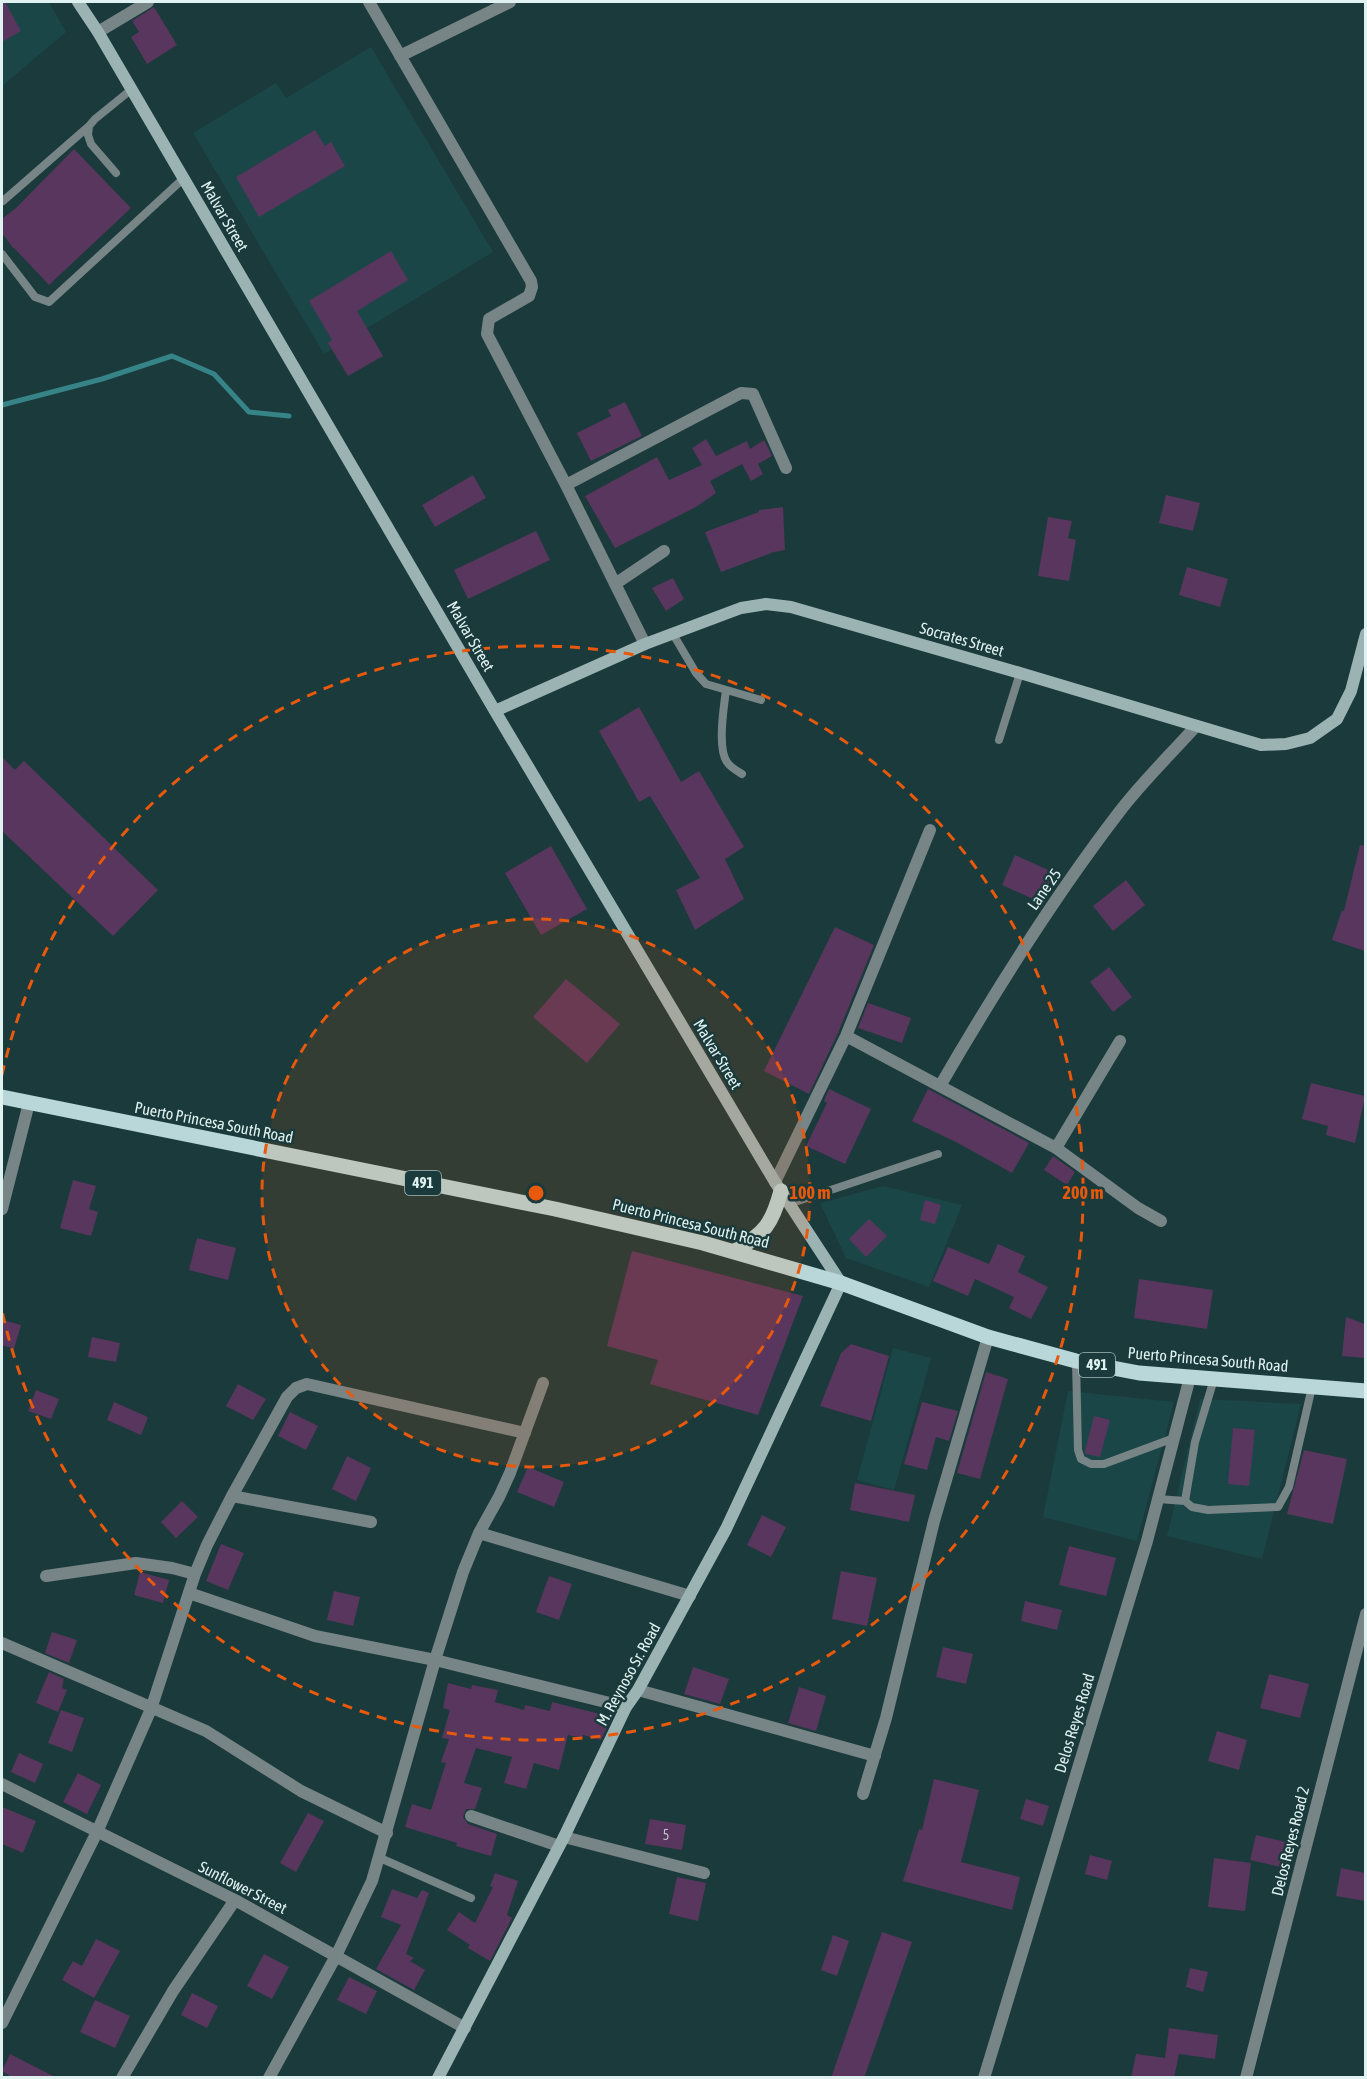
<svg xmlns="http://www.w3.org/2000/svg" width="1367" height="2079" viewBox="0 0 1367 2079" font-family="'Asap Condensed',sans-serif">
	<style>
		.built { fill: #1b4648 }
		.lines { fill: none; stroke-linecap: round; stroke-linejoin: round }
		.stream { stroke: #368487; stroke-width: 5 }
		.building { fill: #58365d }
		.lane { stroke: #778586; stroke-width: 8 }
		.street { stroke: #778586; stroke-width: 12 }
		.secondary { stroke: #9cb3b4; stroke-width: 12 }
		.primary { stroke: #b9d7d8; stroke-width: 15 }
		.ring { fill: none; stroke: #e8590c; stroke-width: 3; stroke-dasharray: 10 8 }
		.labels { text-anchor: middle; stroke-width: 5; stroke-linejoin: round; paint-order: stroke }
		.number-label { font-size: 14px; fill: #bdc2cc }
		.shield { fill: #1b3a3b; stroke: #a4baba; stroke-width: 1.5 }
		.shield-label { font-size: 15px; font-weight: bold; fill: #dff1f1 }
		.street-label { font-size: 16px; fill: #dff1f1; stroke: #1b3a3b }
		.centre { fill: #e8590c; stroke: #1b3a3b; stroke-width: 3 }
		.ring-label { font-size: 18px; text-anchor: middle; font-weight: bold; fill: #e8590c; stroke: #1b3a3b; stroke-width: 5; stroke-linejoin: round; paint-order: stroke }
	</style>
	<rect width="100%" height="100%" fill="#1b3a3b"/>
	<path class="built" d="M2,2H49L66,32L2,86Z
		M371,47L493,252L324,354L193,133L276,83L286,98Z
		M883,1186L962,1205L929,1287L846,1258L820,1203Z
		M893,1348L931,1358L894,1490L857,1480Z
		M1068,1391L1174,1402L1137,1541L1043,1517Z
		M1200,1399L1301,1404L1262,1559L1167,1536Z"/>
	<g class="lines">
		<path class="stream" d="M2,405L102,379L172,356L214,374L249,412L289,416"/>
	</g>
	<path class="building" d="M2,2H5L21,31L2,42Z
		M154,7L177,45L147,64L131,37L139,32L132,21Z
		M315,130L325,146L331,142L345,166L259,217L236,177Z
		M74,149L131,208L49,285L14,248H13L2,233V219L16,208Z
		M391,251L408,280L357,311L383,356L348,376L328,343L332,340L309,301Z
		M625,402L642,436L591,461L577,433L611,416L608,410Z
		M706,439L716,456L747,441L750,449L764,440L772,456L758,464L763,474L751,481L742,464L710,481L716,493L696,507L615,548L585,496L657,457L669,480L702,465L692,448Z
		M473,475L486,498L435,527L422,505Z
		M1166,495L1200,503L1193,531L1159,523Z
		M783,507L785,550L774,552L721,572L705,532L759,512V510Z
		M1048,517L1072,521L1068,538L1076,540L1069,581L1038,576Z
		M536,531L550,560L468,599L454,570Z
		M1187,567L1228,579L1220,607L1179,595Z
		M673,578L684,599L666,611L652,588Z
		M639,707L681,782L699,771L744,847L725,859L744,899L695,930L676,890L700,878L650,796L639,802L599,731Z
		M2,757L15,770L24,761L158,890L113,936L2,831Z
		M1360,845L1365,846V951L1332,940L1342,910L1344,911Z
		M551,846L587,909L541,935L505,873Z
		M1015,855L1055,873L1042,903L1002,885Z
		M1126,880L1145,905L1113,931L1093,906Z
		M835,927L874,945L838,1033L809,1094L764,1071Z
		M1109,967L1132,997L1113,1012L1090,982Z
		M566,979L620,1024L587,1063L533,1017Z
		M868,1003L911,1018L902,1043L858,1028Z
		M1311,1083L1365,1096L1355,1143L1326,1135L1328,1126L1302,1119Z
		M829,1089L871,1109L845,1164L806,1146L827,1103L824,1101Z
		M928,1089L1029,1143L1012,1173L956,1142L912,1121Z
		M1053,1156L1075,1172L1067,1185L1044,1170Z
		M73,1180L96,1186L89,1209L98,1212L91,1236L60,1228Z
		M925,1200L941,1205L935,1224L920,1220Z
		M869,1219L887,1236L866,1257L849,1239Z
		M197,1238L236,1248L228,1280L189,1270Z
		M998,1244L1025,1256L1018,1272L1048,1287L1031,1319L1009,1308L1014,1297L975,1279L968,1296L933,1281L948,1247L989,1264Z
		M632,1251L803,1296L758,1415L650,1384L658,1360L607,1346Z
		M1139,1279L1213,1290L1207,1329L1134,1318Z
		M1346,1317L1365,1324V1358L1342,1356Z
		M2,1320L21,1325L14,1349L2,1345Z
		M92,1337L120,1343L116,1362L88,1357Z
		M851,1344L889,1356L871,1421L820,1406L841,1353Z
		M986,1372L1008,1379L980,1479L957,1473Z
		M238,1384L266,1399L253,1420L226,1406Z
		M36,1390L59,1399L51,1419L28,1411Z
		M114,1402L148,1417L141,1435L107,1420Z
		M922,1402L958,1411L949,1441L936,1437L927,1470L904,1464Z
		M290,1412L318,1426L306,1450L278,1436Z
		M1094,1416L1110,1420L1100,1457L1086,1454L1085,1451Z
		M1233,1428L1255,1430L1249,1486L1228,1484Z
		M1304,1450L1347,1459L1333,1524L1287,1514Z
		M347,1456L371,1468L356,1501L332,1489Z
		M528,1467L564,1482L554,1507L517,1492Z
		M855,1483L915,1495L909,1522L850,1510Z
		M182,1501L198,1517L176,1538L161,1522Z
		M762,1515L786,1527L771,1557L747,1545Z
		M221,1544L244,1553L228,1590L206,1581Z
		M1069,1546L1116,1558L1106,1596L1059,1585Z
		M841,1571L877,1578L867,1626L832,1619Z
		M140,1572L169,1580L163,1603L134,1595Z
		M549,1576L572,1584L559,1620L536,1612Z
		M334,1591L360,1597L353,1626L327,1620Z
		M1025,1601L1062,1610L1057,1630L1021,1621Z
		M52,1632L77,1640L69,1663L45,1653Z
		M943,1647L973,1654L966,1684L936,1677Z
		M693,1667L729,1679L720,1704L684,1694Z
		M49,1672L64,1679L62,1688L67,1690L58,1712L36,1703Z
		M1269,1674L1309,1684L1300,1718L1260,1708Z
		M448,1683L471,1689L472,1685L498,1690L495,1702L524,1710L525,1705L550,1711L552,1702L612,1717L601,1740L583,1735L582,1738L568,1735L559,1770L534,1763L526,1789L504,1783L512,1757L476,1748L464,1783L482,1788L475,1809H466L463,1817L468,1824L497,1834L491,1856L456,1846L457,1843L405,1827L412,1804L431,1810L446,1763L441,1762L449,1739L442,1738L450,1710L443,1708Z
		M799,1687L826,1696L816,1731L788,1723Z
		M61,1710L84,1718L72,1752L48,1743Z
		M1217,1731L1247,1740L1239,1770L1208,1761Z
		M19,1753L43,1764L35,1783L11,1772Z
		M78,1773L101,1785L87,1814L63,1802Z
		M934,1779L979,1790L961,1862L1020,1877L1012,1910L903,1881L919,1829L922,1830Z
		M1026,1799L1049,1806L1043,1826L1020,1819Z
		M2,1807L36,1821L23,1853L2,1844Z
		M308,1813L324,1821L296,1872L280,1863Z
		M650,1819L686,1825L682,1850L645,1844Z
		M1256,1835L1295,1844L1289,1869L1250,1860Z
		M1090,1855L1112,1861L1107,1880L1085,1874Z
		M1214,1858L1251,1863L1245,1911L1208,1907Z
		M1341,1868L1365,1873V1901L1336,1896Z
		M495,1873L518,1881L507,1915L512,1918L490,1961L468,1948L470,1945L447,1930L459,1912L475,1923L493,1887L490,1886Z
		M677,1877L706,1883L698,1921L669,1914Z
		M392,1889L417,1898L422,1890L429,1893L406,1954L414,1958L410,1961L425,1970L414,1990L376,1969L401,1925L381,1917Z
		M882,1932L912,1942L864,2078H831Z
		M833,1935L849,1941L837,1976L821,1970Z
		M96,1939L120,1951L94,1998L62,1980L73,1961L82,1966Z
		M264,1954L289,1967L272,1999L247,1986Z
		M1190,1968L1208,1972L1203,1992L1186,1987Z
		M349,1977L377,1991L366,2014L337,2000Z
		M192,1993L218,2006L207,2028L181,2015Z
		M95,2000L130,2016L115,2048L80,2032Z
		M1169,2028L1218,2035L1215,2059L1179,2054L1174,2078H1131L1136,2054L1165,2058Z
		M10,2054L57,2078H13L2,2071Z"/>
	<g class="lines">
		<path class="lane" d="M116,173L91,144L88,135L89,126L95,119L132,89
			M3,201L89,126
			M2,254L35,297L49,302L184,178
			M673,634L696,673L706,684L761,700
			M726,690C724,706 717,748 727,762C730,767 737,771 742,774
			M999,740L1020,673
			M789,1204L938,1154
			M1076,1361L1078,1450L1081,1459L1091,1464H1104L1174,1438
			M1214,1379L1195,1442L1185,1501L1192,1507L1208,1510L1278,1507L1289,1487L1312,1387
			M1158,1499L1185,1501
			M380,1858L471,1898"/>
		<path class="street" d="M369,2L531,281L532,287L529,296L489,319L487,334L566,485L645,644
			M98,32L148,2
			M400,56L510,2
			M566,485L741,393L753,394L786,468
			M615,584L664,551
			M846,1036L1056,1148L1138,1208L1161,1221
			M940,1086C995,991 1053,898 1120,811C1143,781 1171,754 1196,726
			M1056,1148L1120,1041
			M775,1182L846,1036L930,830
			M2,1209L29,1103
			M232,1496L371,1522
			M479,1533L690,1596
			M46,1576L136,1563L172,1568L195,1574
			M189,1593L315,1636L435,1660L626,1707
			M2,1643L206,1731L301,1791L387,1833
			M638,1690L875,1756
			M2,1784L235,1900L465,2028
			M863,1794L886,1718L934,1521L988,1337
			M471,1816L559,1846
			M564,1837L704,1873
			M2,2023L97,1832L151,1709L195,1574L207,1545L232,1496L287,1397L296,1388L307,1384L525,1433
			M122,2078L173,1991L235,1900
			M269,2078L336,1956L372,1881L435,1660L463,1572L479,1533L499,1497L510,1473L543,1383
			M984,2078L1147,1541L1190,1377
			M1246,2078L1366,1614"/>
		<path class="secondary" d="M78,2L98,32L495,711L775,1182L841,1283L726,1529L638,1690L626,1707L564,1837L438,2078
			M495,711L645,644L741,608L766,604L791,607L1020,673L1261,745L1286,744L1310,738L1337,719L1351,691L1366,634"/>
		<path class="primary" d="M2,1097L555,1209L703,1243L841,1283L988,1337L1076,1361L1139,1373L1366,1391
			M735,1251C765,1233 772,1224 781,1191"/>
	</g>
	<circle cx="536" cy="1193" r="274" fill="#e8590c" fill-opacity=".12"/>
	<g class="ring">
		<circle cx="536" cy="1193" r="274"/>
		<path d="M2 1075A547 547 0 1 1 2 1311"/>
	</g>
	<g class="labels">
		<g class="number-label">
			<text x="666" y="1840">5</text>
		</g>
		<g class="shield">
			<rect x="405" y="1171" width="36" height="24" rx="4.5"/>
			<rect x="1079" y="1353" width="36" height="24" rx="4.5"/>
		</g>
		<g class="shield-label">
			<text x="423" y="1188">491</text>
			<text x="1097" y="1370">491</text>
		</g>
		<g class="street-label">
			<text transform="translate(225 216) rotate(60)" y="6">Malvar Street</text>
			<text transform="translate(471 636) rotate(60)" y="6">Malvar Street</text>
			<text transform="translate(962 639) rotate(16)" y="6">Socrates Street</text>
			<text transform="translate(1044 889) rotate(-55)" y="6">Lane 25</text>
			<text transform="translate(718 1054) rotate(59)" y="6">Malvar Street</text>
			<text transform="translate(214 1122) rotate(11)" y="6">Puerto Princesa South Road</text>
			<text transform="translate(691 1223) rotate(14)" y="6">Puerto Princesa South Road</text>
			<text transform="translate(1208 1359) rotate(5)" y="6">Puerto Princesa South Road</text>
			<text transform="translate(628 1674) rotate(-61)" y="6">M. Reynoso Sr. Road</text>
			<text transform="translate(1074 1723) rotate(-73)" y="6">Delos Reyes Road</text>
			<text transform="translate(1290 1841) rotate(-76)" y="6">Delos Reyes Road 2</text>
			<text transform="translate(243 1887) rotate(27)" y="6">Sunflower Street</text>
		</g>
	</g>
	<circle cx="536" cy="1193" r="9" class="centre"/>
	<g class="ring-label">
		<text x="810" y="1199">100 m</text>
		<text x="1083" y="1199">200 m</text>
	</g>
	<rect width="1367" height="2079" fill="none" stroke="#dff1f1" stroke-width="6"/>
</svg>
